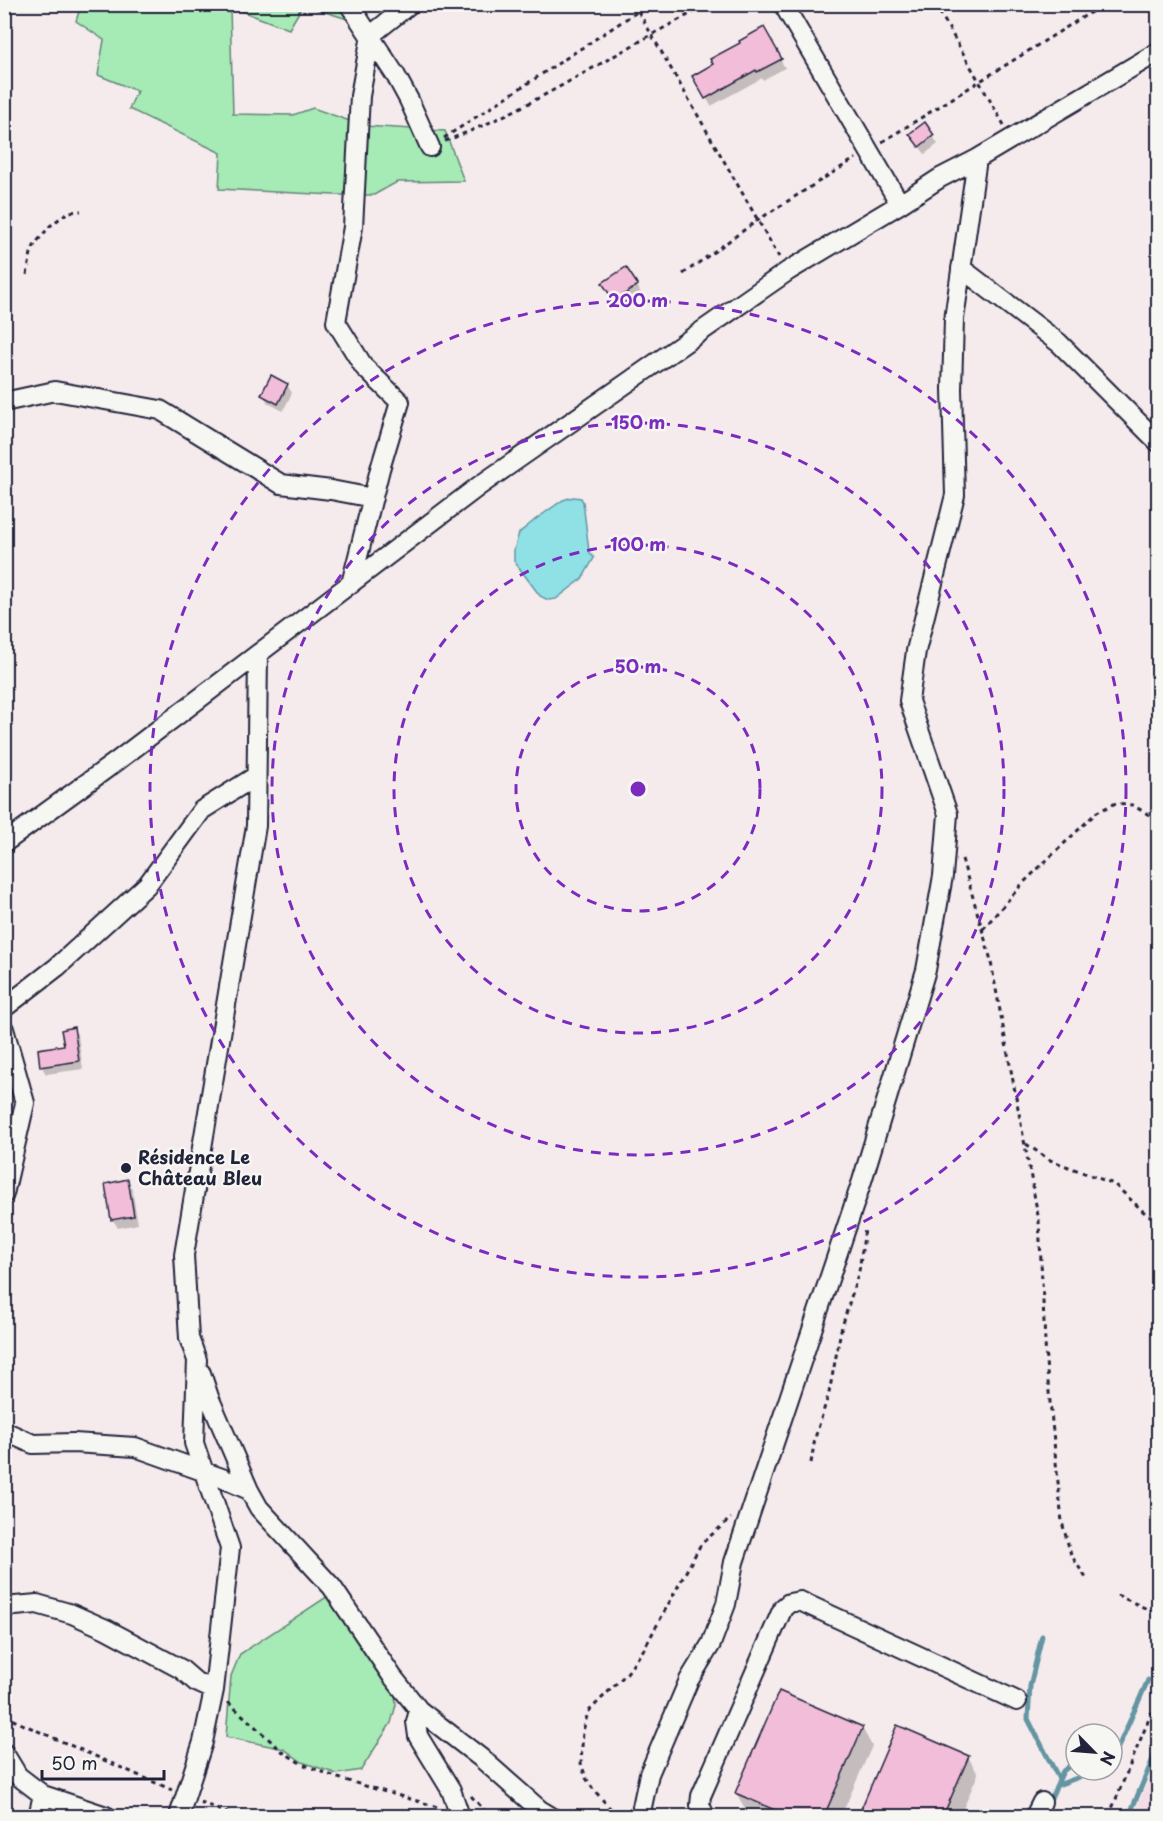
<svg xmlns="http://www.w3.org/2000/svg" width="1163" height="1821" viewBox="0 0 1163 1821" font-family="'Playpen Sans',sans-serif">
	<style>
		.built { fill: #f4dde7 }
		.green { fill: #a6eab5; stroke: #648678; stroke-width: 1.5 }
		.water { fill: #8fe1e6; stroke: #6395a2; stroke-width: 1.5 }
		.shadow { fill: #0003 }
		.lines { fill: none; stroke-linecap: round; stroke-linejoin: round }
		.stream { stroke: #6395a2; stroke-width: 5 }
		.building { fill: #f2bdd9; stroke: #22223b; stroke-width: 1.5 }
		.minor-casing { stroke: #22223b; stroke-width: 22 }
		.path { stroke: #22223b; stroke-width: 3; stroke-dasharray: 4.5 4.5; stroke-linecap: butt }
		.minor { stroke: #f6f6f2; stroke-width: 18 }
		.ring { fill: none; stroke: #7b2cbf; stroke-width: 3; stroke-dasharray: 10 8 }
		.poi-dot { fill: #22223b; stroke: #f6f6f2; stroke-width: 2 }
		.labels { text-anchor: middle; stroke-width: 5; stroke-linejoin: round; paint-order: stroke }
		.poi-label { font-size: 18px; font-weight: bold; fill: #22223b; stroke: #f6f6f2; text-anchor: start }
		.centre { fill: #7b2cbf; stroke: #f6f6f2; stroke-width: 3 }
		.ring-label { font-size: 18px; text-anchor: middle; font-weight: bold; fill: #7b2cbf; stroke: #f6f6f2; stroke-width: 5; stroke-linejoin: round; paint-order: stroke }
	</style>
	<rect width="100%" height="100%" fill="#f5ebed"/>
	<filter id="ink" filterUnits="userSpaceOnUse"><feTurbulence type="fractalNoise" baseFrequency=".0167" numOctaves="2"/><feDisplacementMap in="SourceGraphic" scale="12" xChannelSelector="R" yChannelSelector="G"/><feConvolveMatrix kernelMatrix="1 2 1 2 8 2 1 2 1" color-interpolation-filters="sRGB"/></filter>
	<g filter="url(#ink)">
		<path class="built" d="M1158,1757V1816H1133Z"/>
		<path class="green" d="M81,5H364L357,22L303,5L289,29L230,7L233,114L293,115L313,108L364,126L445,131L464,181L397,182L374,195H334L219,189L221,153L129,109L137,91L98,75L104,40L76,21Z
			M328,1596L394,1683L396,1705L391,1723L361,1770L337,1774L302,1762L284,1749L226,1737L231,1676L240,1654Z"/>
		<path class="water" d="M573,497L581,498L583,502L589,551L594,558L582,579L556,599L548,600L540,596L514,561V550L519,533L536,519L563,500Z"/>
		<path class="shadow" d="M763,29L785,68L763,80L762,78L711,106L694,76L715,65Z
			M925,124L938,144L925,154L916,142Z
			M637,285L641,294L620,308L608,292Z
			M287,385L292,393L283,411L268,403L263,395Z
			M73,1029L78,1036L83,1069L46,1074L42,1067L39,1051L66,1046Z
			M127,1181L132,1189L138,1224L118,1228L113,1220L107,1185Z
			M898,1727L968,1757L978,1774L960,1816H860Z
			M862,1728L872,1746L841,1816H761L746,1810L736,1793Z"/>
		<g class="lines">
			<path class="stream" d="M1042,1636L1030,1686L1028,1719L1059,1779
				M1112,1761L1148,1680
				M1058,1785L1098,1770
				M1047,1807L1063,1771L1076,1761
				M1129,1816L1158,1747"/>
		</g>
		<path class="building" d="M764,27L782,59L757,72L756,70L705,99L692,76L713,64L710,59L740,43L739,41Z
			M925,122L934,135L919,147L909,134Z
			M626,267L638,285L614,301L602,283Z
			M271,375L288,384L278,404L261,395Z
			M74,1027L79,1061L40,1067L38,1049L64,1045L61,1030Z
			M128,1179L134,1216L111,1220L105,1184Z
			M779,1691L863,1727L824,1816H789L735,1793Z
			M897,1725L969,1756L943,1816H858Z"/>
		<g class="lines">
			<defs>
				<path id="minor" d="M349,4L396,76L409,100L430,147
					M783,4L900,204
					M961,268L1059,343L1158,442
					M4,402L55,391L160,410L281,484L331,490L373,498
					M351,584L380,469L400,402L364,367L336,322L353,227L360,96L371,35L410,4
					M4,843L117,761L479,486L788,271L900,204L940,178L977,159L1158,52
					M4,1008L57,967L147,885L202,810L256,776
					M4,1029L25,1103L4,1194
					M201,1373L209,1397L249,1490L259,1508L332,1587L392,1676L419,1710L481,1758L540,1810L550,1816
					M4,1431L33,1444L74,1443L135,1447L222,1478L249,1490
					M4,1607L37,1604L72,1614L106,1629L181,1669L196,1682L214,1690
					M419,1710L416,1722L418,1736L451,1790L460,1816
					M4,1753L18,1776L43,1795L106,1816
					M38,1816L43,1795
					M179,1816L203,1742L214,1690L230,1548L194,1443L197,1360L189,1338L184,1255L256,826L258,654
					M642,1816V1807L649,1774L689,1680L711,1644L726,1604L734,1562L862,1181L926,970L943,876L948,814L909,701L916,651L955,495L952,389L954,319L977,159
					M705,1816L700,1805L701,1796L783,1608L789,1603L800,1601L1017,1701
					M1035,1816L1042,1802"/>
			</defs>
			<use href="#minor" class="minor-casing"/>
			<path class="path" d="M634,4L779,257
				M935,4L1004,125
				M444,138L649,4
				M445,141C539,106 620,48 710,4
				M882,142L1104,4
				M683,274L758,220L856,158
				M27,275L31,253L35,244L50,226L68,212L81,211
				M962,859L990,957L1039,1221L1046,1362L1062,1522L1071,1555L1088,1581
				M983,929L1023,883L1097,812L1116,803L1132,805L1158,820
				M1026,1144L1050,1160L1114,1184L1145,1213L1158,1221
				M811,1463L815,1438L829,1393L841,1330L859,1271L865,1229
				M1117,1595L1158,1614
				M228,1702L283,1752L302,1764L338,1778L441,1808
				M4,1716L172,1790
				M471,1796L490,1816
				M200,1802L234,1816
				M617,1816L593,1789L586,1778L581,1763L583,1731L588,1712L627,1673L644,1649L701,1544L731,1518
				M1109,1816L1158,1697"/>
			<use href="#minor" class="minor"/>
		</g>
	</g>
	<g class="ring">
		<circle cx="638" cy="789" r="122"/>
		<circle cx="638" cy="789" r="244"/>
		<circle cx="638" cy="789" r="366"/>
		<circle cx="638" cy="789" r="488"/>
	</g>
	<circle class="poi-dot" cx="126" cy="1168" r="6"/>
	<g class="labels">
		<g class="poi-label">
			<text x="138" y="1164">Résidence Le<tspan x="138" dy="21">Château Bleu</tspan></text>
		</g>
	</g>
	<circle cx="638" cy="789" r="9" class="centre"/>
	<g class="ring-label">
		<text x="638" y="307">200 m</text>
		<text x="638" y="429">150 m</text>
		<text x="638" y="551">100 m</text>
		<text x="638" y="673">50 m</text>
	</g>
	<rect width="1163" height="1821" fill="none" stroke="#f6f6f2" stroke-width="24"/>
	<rect x="12" y="12" width="1139" height="1797" fill="none" stroke="#22223b" stroke-width="2" filter="url(#ink)"/>
	<g transform="translate(1094 1752) rotate(115)"><circle r="28" fill="#f6f6f2" stroke="#a1a1a9" stroke-width="1.5"/>
	<path d="M0-4.5L10 22L0 15L-10 22Z" fill="#22223b"/>
	<text y="-9" font-size="16" font-weight="bold" text-anchor="middle" fill="#22223b">N</text>
	</g>
	<path d="M42 1770v9h122v-9" fill="none" stroke="#22223b" stroke-width="3"/>
	<text x="51" y="1770" font-size="18" fill="#22223b" stroke="#f6f6f2" stroke-width="4.5" paint-order="stroke">50 m</text>
</svg>
